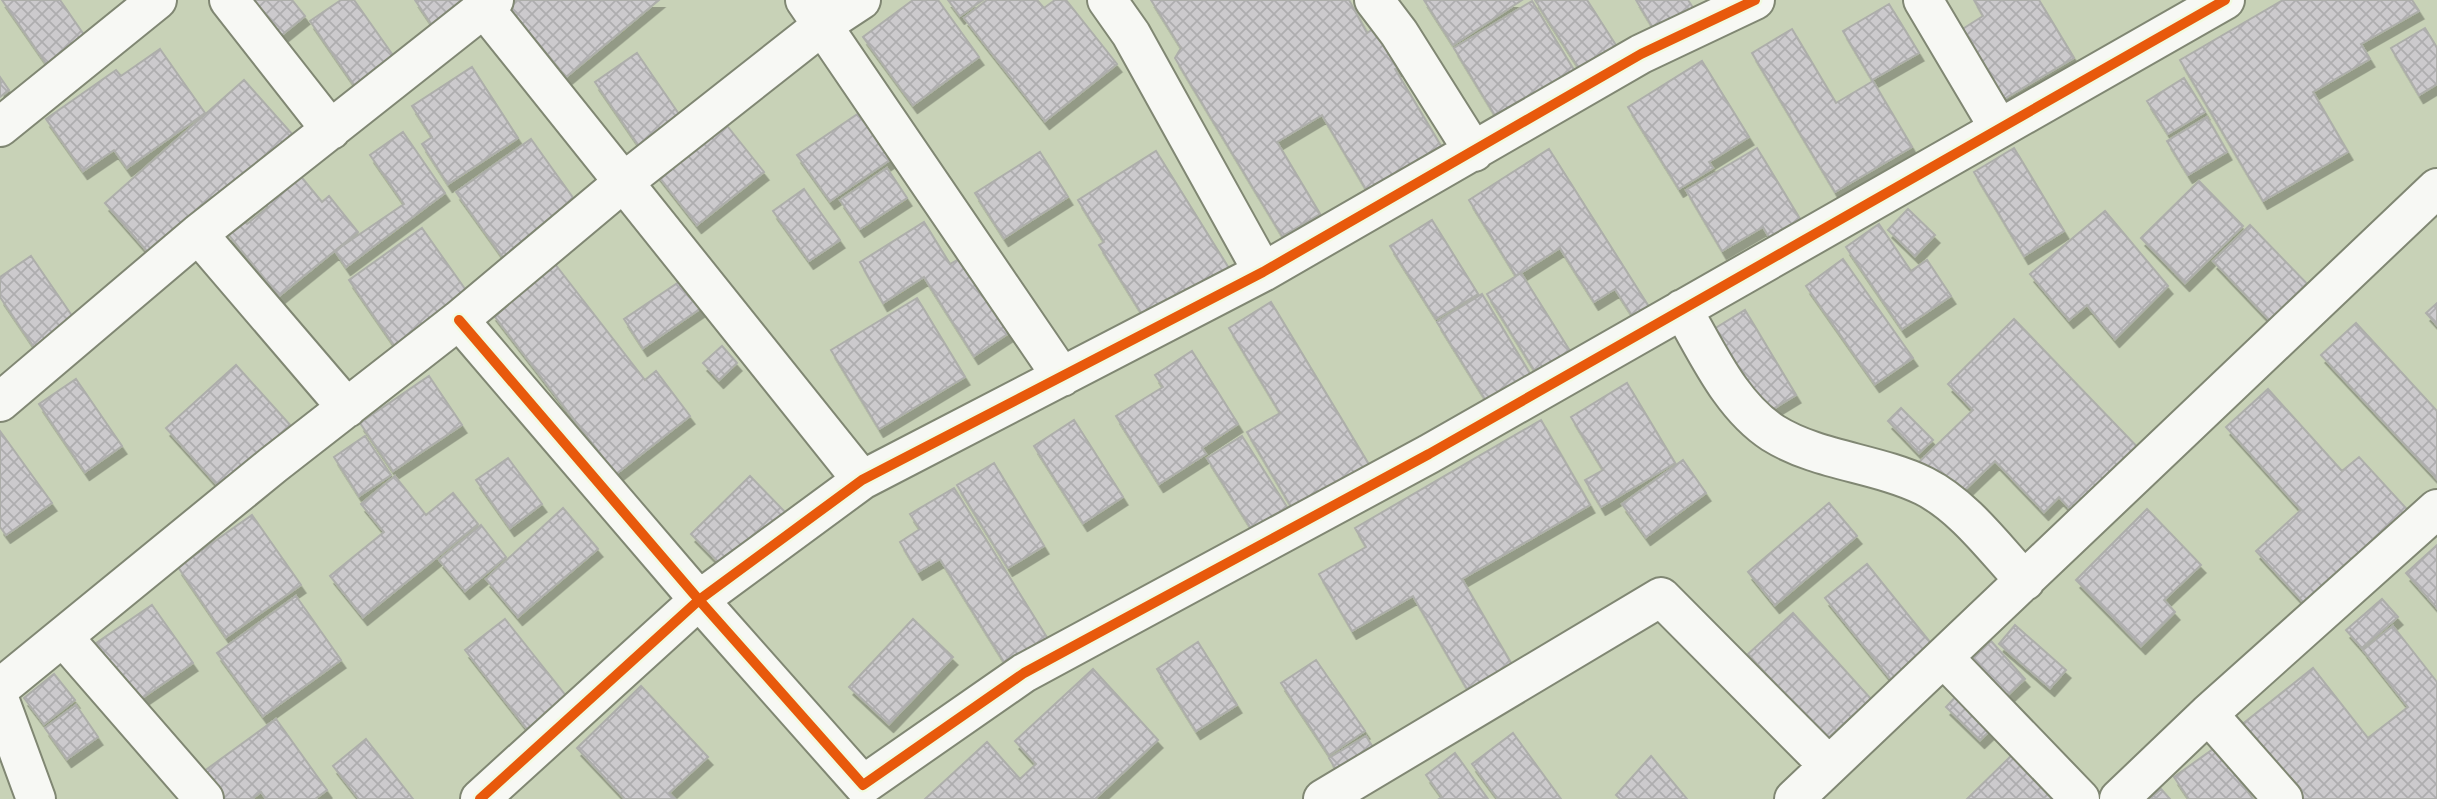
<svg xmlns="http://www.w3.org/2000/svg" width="2437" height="799" viewBox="0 0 2437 799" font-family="'Open Sans',sans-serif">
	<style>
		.building { fill: url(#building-cross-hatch); stroke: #adaeaa; stroke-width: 2; filter: url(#shadow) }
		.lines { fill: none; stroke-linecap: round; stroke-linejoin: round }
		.street-casing { stroke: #808773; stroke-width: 42 }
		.street { stroke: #f7f8f4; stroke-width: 38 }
		.cycleway-casing { stroke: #f1fbe1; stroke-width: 15 }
		.cycleway { stroke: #e8590c; stroke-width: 10 }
	</style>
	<defs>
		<pattern id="building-cross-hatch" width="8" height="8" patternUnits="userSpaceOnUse" patternTransform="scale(1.75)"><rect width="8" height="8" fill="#cccacd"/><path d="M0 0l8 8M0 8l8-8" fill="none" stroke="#aeadaf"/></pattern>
		<filter id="shadow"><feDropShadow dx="4.5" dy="8" stdDeviation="0" flood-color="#0004"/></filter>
	</defs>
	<rect width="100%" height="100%" fill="#c8d2b7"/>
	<path class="building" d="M2,0H60L91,45L52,72Z
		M231,0H292L305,16L268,46Z
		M341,0H354L397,61L357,89L310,21Z
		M415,0H466L432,25Z
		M517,0H659L566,77L508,7Z
		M913,0H938L979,57L913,105L863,37Z
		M948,0H983L960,16Z
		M987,0H1037L1044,8L1055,0H1066L1117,64L1045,121L964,18Z
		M1151,0H1349L1367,33L1376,27L1400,67L1395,69L1441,146L1367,191L1322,115L1277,142L1320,214L1282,236L1175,58L1181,48Z
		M1424,0H1522L1453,45Z
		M1535,0H1587L1619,50L1582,73Z
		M1636,0H1688L1699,17L1661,41Z
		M1974,0H2039L2074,58L1992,106L1950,37L1983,16Z
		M2283,0H2412L2419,11L2361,44L2370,59L2313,92L2348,152L2263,201L2180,60Z
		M1532,1L1580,80L1502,127L1454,48Z
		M1889,4L1919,53L1872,80L1843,31Z
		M2425,28L2437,48V84L2419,95L2391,48Z
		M1792,29L1836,103L1873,81L1912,147L1835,192L1752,53Z
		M160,49L205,113L127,168L114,150L83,171L46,119L116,70L121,76Z
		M637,53L683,120L641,149L595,82Z
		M1702,61L1749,137L1709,162L1713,168L1679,189L1628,107Z
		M472,67L518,138L448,184L422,144L432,137L412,106Z
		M0,77L9,90L0,97Z
		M2184,78L2205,112L2168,134L2147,101Z
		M244,80L300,143L160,266L105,203Z
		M865,109L897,155L830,201L797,155Z
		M720,117L764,172L697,225L653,169Z
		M2207,117L2227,152L2188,175L2167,141Z
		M403,132L445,193L346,267L335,251L404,204L370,155Z
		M531,139L579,206L504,259L456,192Z
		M1757,148L1800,219L1769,237L1763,227L1722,251L1686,190Z
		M2014,148L2064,231L2024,256L1974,172Z
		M1549,149L1651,310L1635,320L1615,289L1594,302L1560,248L1516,276L1469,200Z
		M1156,151L1230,270L1147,322L1099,245L1104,242L1078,200Z
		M1040,152L1068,197L1004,238L975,193Z
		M887,168L907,198L860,229L840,200Z
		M298,173L322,202L329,196L358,232L279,296L227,233L243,220L247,224L268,207L263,201Z
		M2199,181L2243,226L2185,283L2141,238Z
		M804,189L840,240L809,261L773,211Z
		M1908,209L1935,235L1915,256L1888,230Z
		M2105,211L2168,286L2115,339L2087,305L2069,320L2030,274Z
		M1432,220L1478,294L1436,319L1390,246Z
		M924,222L950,264L968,254L1015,329L974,356L924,277L883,303L860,262Z
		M1879,224L1911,271L1927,260L1951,296L1902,329L1846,247Z
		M2250,225L2316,293L2278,329L2213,261Z
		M422,228L470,296L396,348L349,280Z
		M31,256L79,326L38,353L0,297V277Z
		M1843,259L1913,358L1875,384L1806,286Z
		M555,264L645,380L656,371L690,416L616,474L492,313Z
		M1521,273L1570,351L1536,373L1487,294Z
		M688,276L707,304L643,348L624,319Z
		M1482,294L1532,377L1488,404L1437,322Z
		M917,298L965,377L879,429L831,350Z
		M1271,302L1371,468L1295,513L1247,432L1280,413L1229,328Z
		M2437,303V325L2426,313Z
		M1745,310L1796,395L1760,417L1709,332Z
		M2014,319L2146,456L2080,520L2059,497L2044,512L1995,461L1952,502L1916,465L1973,410L1948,384Z
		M2356,323L2437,411V479L2321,355Z
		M722,346L737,363L719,380L703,363Z
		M1192,351L1238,424L1202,448L1206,454L1159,484L1116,416L1163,387L1155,375Z
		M236,365L291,426L221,489L166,428Z
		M429,376L462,425L393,471L360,423Z
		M76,379L122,446L85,472L39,404Z
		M1627,383L1675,463L1601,507L1585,480L1603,470L1571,417Z
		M2268,389L2342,471L2359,457L2415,518L2315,615L2256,551L2301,510L2226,427Z
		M1901,408L1933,440L1919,453L1888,421Z
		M1074,420L1123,497L1083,523L1034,446Z
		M1541,420L1590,505L1462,579L1515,670L1471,696L1413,596L1352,631L1319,574L1366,547L1355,528Z
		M0,431L52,503L6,535L0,527Z
		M365,436L391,475L359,496L334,457Z
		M1242,436L1292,515L1257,538L1207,458Z
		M508,458L542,504L510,528L476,480Z
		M1683,460L1706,493L1646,537L1622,504Z
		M994,463L1044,546L1008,568L957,485Z
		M395,476L426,515L453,493L478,524L363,617L330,576L384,532L361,504Z
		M750,476L786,513L727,571L691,534Z
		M954,488L1056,652L1014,678L940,559L918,572L900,542L920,529L910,514Z
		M1829,503L1857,536L1775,605L1748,572Z
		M563,508L598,549L518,617L486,579Z
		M2147,509L2201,565L2164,600L2175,612L2141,646L2076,580Z
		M252,515L301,585L226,637L178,567Z
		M481,525L506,557L465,591L439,560Z
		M2437,545V608L2406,573Z
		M1867,564L1939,653L1897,687L1825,598Z
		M296,596L341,660L263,716L217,653Z
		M2382,599L2398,617L2362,648L2346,630Z
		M152,605L193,663L126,709L86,650Z
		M1793,613L1871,699L1826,740L1748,654Z
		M505,619L567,697L527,729L465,650Z
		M913,619L953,657L889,724L849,687Z
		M2015,625L2066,670L2050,688L1999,644Z
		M2393,626L2437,682V799H2290L2235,730L2313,668L2368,738L2408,707L2363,650Z
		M1991,641L2025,679L1995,707L1961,668Z
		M1198,642L1237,705L1196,731L1157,669Z
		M1316,660L1365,731L1329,755L1281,683Z
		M1093,669L1158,740L1095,799H925L987,742L1020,779L1036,764L1015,741Z
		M54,674L75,700L44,724L24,698Z
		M641,686L708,757L669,793L675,799H625L577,748Z
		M1963,689L1998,723L1980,740L1946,707Z
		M76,705L98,737L67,759L45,728Z
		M276,719L327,790L315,799H266L261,792L252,799H213L196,777Z
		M1513,733L1561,799H1498L1472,764Z
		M1366,736L1375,751L1338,773L1329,758Z
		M366,739L413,799H359L333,766Z
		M2216,747L2253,799H2189L2174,777Z
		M1455,753L1488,799H1439L1442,797L1426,775Z
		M2013,754L2055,799H1967Z
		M1651,756L1687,799H1620L1616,795Z
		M2161,789L2170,799H2150Z"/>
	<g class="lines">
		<defs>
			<path id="street" d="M229,0L331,130
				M805,0L1062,377
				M1107,0L1131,34L1263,272
				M1374,0L1399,33L1474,152
				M1923,0L1999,128
				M484,8L862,480
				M0,127L157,0
				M198,234L347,408
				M1682,309C1707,351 1730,405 1773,433C1818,461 1877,463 1924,486C1964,506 1995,549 2025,581
				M459,320L699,600L863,785L1024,673L1429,454L2225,0
				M0,402L198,234L494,0
				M63,637L204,799
				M1944,658L2080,799
				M0,688L273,465L459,320L625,181L823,25L861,0
				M0,701L36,799
				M2208,714L2283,799
				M480,799L699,600L862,480L1263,272L1641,54L1755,0
				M1323,799L1661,597L1828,765
				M1794,799L2437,188
				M2119,799L2208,714L2437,509"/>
		</defs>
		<use href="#street" class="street-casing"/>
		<use href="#street" class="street"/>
		<defs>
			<path id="cycleway" d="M459,320L699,600L863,785L1024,673L1429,454L2225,0
				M480,799L699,600L862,480L1263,272L1641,54L1755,0"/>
		</defs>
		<use href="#cycleway" class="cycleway-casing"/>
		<use href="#cycleway" class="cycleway"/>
	</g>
</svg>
